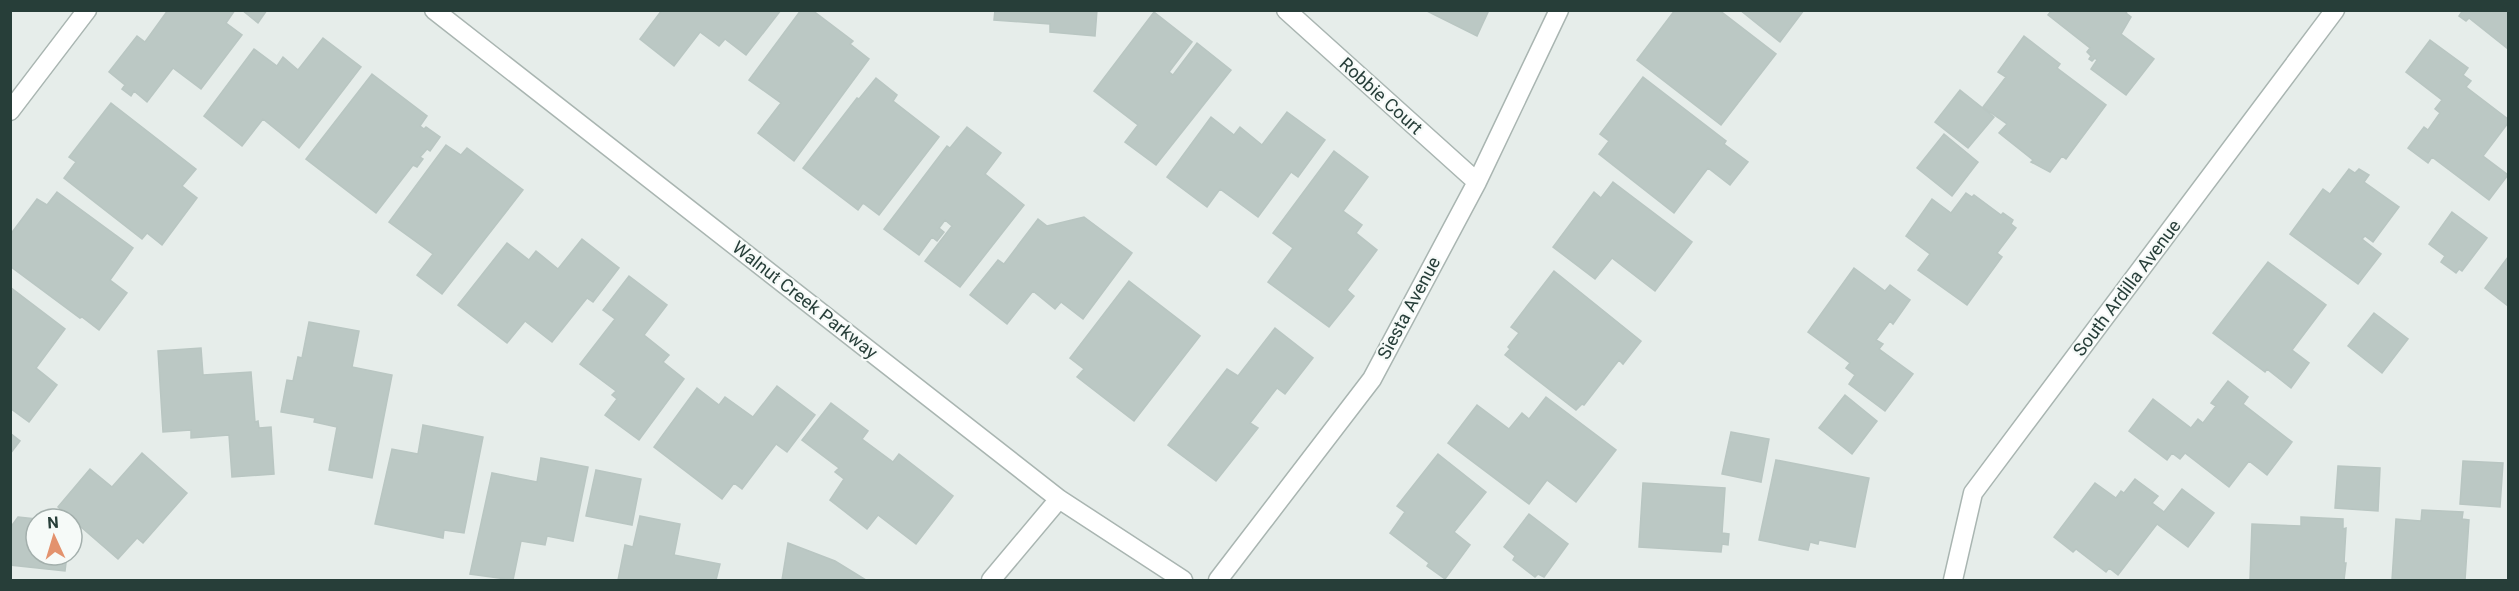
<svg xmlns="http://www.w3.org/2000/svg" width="2519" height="591" viewBox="0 0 2519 591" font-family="Roboto,sans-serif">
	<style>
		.building { fill: #bbc8c4; stroke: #b9c6c2; stroke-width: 1.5 }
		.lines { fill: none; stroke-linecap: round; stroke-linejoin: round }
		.minor-casing { stroke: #a9b5b1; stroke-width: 21 }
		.minor { stroke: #fff; stroke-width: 18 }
		.labels { text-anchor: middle; stroke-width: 4.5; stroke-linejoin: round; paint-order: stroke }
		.street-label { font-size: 18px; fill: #273e39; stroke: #f6faf8 }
	</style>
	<rect width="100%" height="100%" fill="#e6edea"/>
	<path class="building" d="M168,10H235L226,23L242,35L201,89L173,68L147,102L134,91L131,96L122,89L125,85L109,72L137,36L145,42Z
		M242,10H267L258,23Z
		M662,10H781L746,55L725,39L719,46L700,32L674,66L640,39Z
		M801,10H812L853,41L850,44L869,59L794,161L758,133L781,103L749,80Z
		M995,10H1097L1095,36L1050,32V24L994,20Z
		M1425,10H1489L1477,36Z
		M1675,10H1719L1776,54L1721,125L1637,60Z
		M1740,10H1804L1780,42Z
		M2052,10H2128L2126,13L2131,17L2121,34L2154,59L2126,95L2091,69L2097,60L2095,58L2092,61L2089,59L2091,56L2087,52L2090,48L2048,15Z
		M2463,10H2508V49L2469,18L2466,21L2459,16Z
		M1154,12L1192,42L1169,72L1173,75L1197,43L1231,70L1156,165L1125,142L1138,125L1094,91Z
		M2024,36L2060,64L2057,68L2106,105L2066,159L2062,156L2050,172L2031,162L2033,160L1999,133L2007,124L1983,107L2006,77L1998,72Z
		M323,38L361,67L299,148L263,119L242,146L204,116L254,49L277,66L283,57L298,70Z
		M2430,40L2468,68L2463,75L2471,81L2466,87L2508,119V123L2483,156L2508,175L2489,200L2432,157L2428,163L2408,148L2424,127L2428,130L2440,113L2435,109L2442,100L2406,72Z
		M372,74L427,116L420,126L424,129L426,127L440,137L430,151L427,149L420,157L423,159L417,167L413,165L376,213L306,159Z
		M1643,77L1726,141L1724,144L1748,162L1730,185L1708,168L1674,213L1599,154L1609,141L1600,134Z
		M876,78L897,95L893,101L939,137L879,215L863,203L858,210L803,168L857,98L859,99Z
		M1960,90L1994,117L1968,148L1935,122Z
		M111,103L196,169L182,186L197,198L162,245L147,233L142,239L64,178L76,162L69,157Z
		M1287,112L1325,140L1298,177L1291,172L1258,217L1220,189L1207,207L1167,177L1211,117L1234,135L1240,127L1262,145Z
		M967,127L1001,153L985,174L1024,205L960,287L925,261L952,226L945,220L939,228L944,232L937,241L932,237L919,255L884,229L947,146L950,148Z
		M1944,134L1978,162L1952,196L1917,168Z
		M446,145L461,155L467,148L523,190L442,294L417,275L433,254L389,222Z
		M1334,151L1368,177L1343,211L1362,225L1356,233L1377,250L1347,290L1354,296L1329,327L1268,282L1293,248L1273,233Z
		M2349,169L2355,173L2359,169L2369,175L2364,182L2399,207L2373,242L2365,236L2362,239L2381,254L2358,284L2290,234L2323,189L2330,194Z
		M1613,182L1692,242L1655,291L1612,258L1595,279L1553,247L1594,192L1601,198Z
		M57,192L133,248L110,280L127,293L99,330L82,317L80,318L10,266V235L37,199L47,205Z
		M1966,193L1972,197L1974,195L2001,215L2003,213L2013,220L2011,224L2016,228L1997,253L2002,257L1967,305L1918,270L1930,254L1906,236L1932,199L1951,213Z
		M2452,212L2487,238L2462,271L2459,269L2456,273L2441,262L2445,256L2429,244Z
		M1084,217L1132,253L1083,319L1061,302L1055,309L1033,291L1007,324L970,295L998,260L1004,264L1038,219L1047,226Z
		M582,239L619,268L593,302L587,298L552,342L525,321L507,343L458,305L507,243L529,260L536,251L558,269Z
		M2508,257V306L2485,288Z
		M2268,262L2326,305L2292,350L2309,363L2291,388L2267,369L2265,372L2213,333Z
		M1854,268L1885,291L1890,285L1910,300L1893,324L1890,321L1876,340L1883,344L1879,349L1913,374L1885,411L1849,384L1855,375L1846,368L1850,363L1808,332Z
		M1554,271L1641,341L1623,364L1619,360L1584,405L1582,404L1576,410L1505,355L1510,349L1508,347L1519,333L1511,327Z
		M629,276L667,305L644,335L669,355L663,362L684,379L639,440L605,415L617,399L612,395L616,391L580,364L615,319L603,310Z
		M1129,281L1200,336L1134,421L1077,377L1084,369L1070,358Z
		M10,287L65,329L36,368L57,385L29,422L10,408Z
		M2374,313L2408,339L2382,373L2348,346Z
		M309,322L359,331L352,367L392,375L372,478L329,470L337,427L314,422L315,418L281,412L287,380L293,381L298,357L302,358Z
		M1275,328L1313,358L1285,394L1277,388L1250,423L1258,428L1216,481L1168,445L1227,369L1238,376Z
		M201,348L203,375L251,372L255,422L258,421L259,428L271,427L274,474L232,477L229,435L191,438V430L163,432L158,351Z
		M2228,381L2248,397L2243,404L2292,442L2267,475L2249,461L2229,487L2185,453L2180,459L2172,453L2167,460L2129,431L2153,399L2191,428L2198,419L2203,423L2216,406L2211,403Z
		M777,386L815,415L787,452L776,444L742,489L734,483L722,499L654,447L697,388L719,405L725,397L753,417Z
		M1845,395L1877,421L1852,454L1819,428Z
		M1546,397L1616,450L1576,502L1547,480L1529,504L1448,443L1477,405L1509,429L1522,413L1529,419Z
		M831,403L868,431L862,439L893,462L899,454L953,496L916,544L878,515L867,529L830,500L844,479L835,472L839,468L802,440Z
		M423,425L483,437L464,533L444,530L443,538L375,524L392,449L418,454Z
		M1731,432L1769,439L1761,482L1722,474Z
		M10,433L20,441L10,454Z
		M142,453L187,493L143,543L137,538L118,559L58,507L90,469L112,487Z
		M1438,454L1486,492L1454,532L1470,545L1445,579L1427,566L1429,563L1390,533L1405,512L1397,506Z
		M541,458L588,467L573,541L547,536L545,545L521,541L513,580L470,574L492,473L537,482Z
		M1776,460L1869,478L1855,547L1819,540L1818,544L1810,542L1808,550L1759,540Z
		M2463,461L2503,463L2500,507L2460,504Z
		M2338,466L2380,468L2378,511L2335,508Z
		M596,470L641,479L632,525L586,516Z
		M2135,479L2158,496L2152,503L2164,512L2182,489L2214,513L2188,547L2157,524L2118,575L2109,568L2106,572L2076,549L2073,552L2054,537L2095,483L2116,498L2121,491L2124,493Z
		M1643,483L1725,488L1722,533L1729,534L1728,545L1722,544L1721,552L1639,547Z
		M2422,510L2463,512L2462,519L2469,520L2465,580H2392L2396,519L2421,521Z
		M1529,514L1568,544L1544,577L1538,574L1535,577L1513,560L1515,556L1504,547Z
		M640,516L680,524L674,555L720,564L716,580H618L625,545L633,547Z
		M18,517L36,519V555H67L65,571L10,565V528Z
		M2301,517L2343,519V529L2346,528L2344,563H2346L2344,580H2250L2252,524L2301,526Z
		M788,543L835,561L866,580H782Z"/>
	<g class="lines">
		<defs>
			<path id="minor" d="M434,10L1059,499L1183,580
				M1286,10L1477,182
				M10,111L87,10
				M991,580L1059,499
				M1218,580L1372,379L1477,182L1559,10
				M1953,580L1973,493L2335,10"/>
		</defs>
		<use href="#minor" class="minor-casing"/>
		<use href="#minor" class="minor"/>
	</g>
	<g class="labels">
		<g class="street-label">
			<text transform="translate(1381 96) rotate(42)" y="6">Robbie Court</text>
			<text transform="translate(2127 288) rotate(-53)" y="6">South Ardilla Avenue</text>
			<text transform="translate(805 300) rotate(38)" y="6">Walnut Creek Parkway</text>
			<text transform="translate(1409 308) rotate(-62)" y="6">Siesta Avenue</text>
		</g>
	</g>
	<rect width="2519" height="591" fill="none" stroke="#273e39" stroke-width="24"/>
	<g transform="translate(54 537) rotate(356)"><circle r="28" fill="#f6faf8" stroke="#a3afac" stroke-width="1.5"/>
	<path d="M0-4.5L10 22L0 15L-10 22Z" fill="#e3926e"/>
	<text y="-9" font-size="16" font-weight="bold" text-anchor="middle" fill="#273e39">N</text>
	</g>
</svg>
